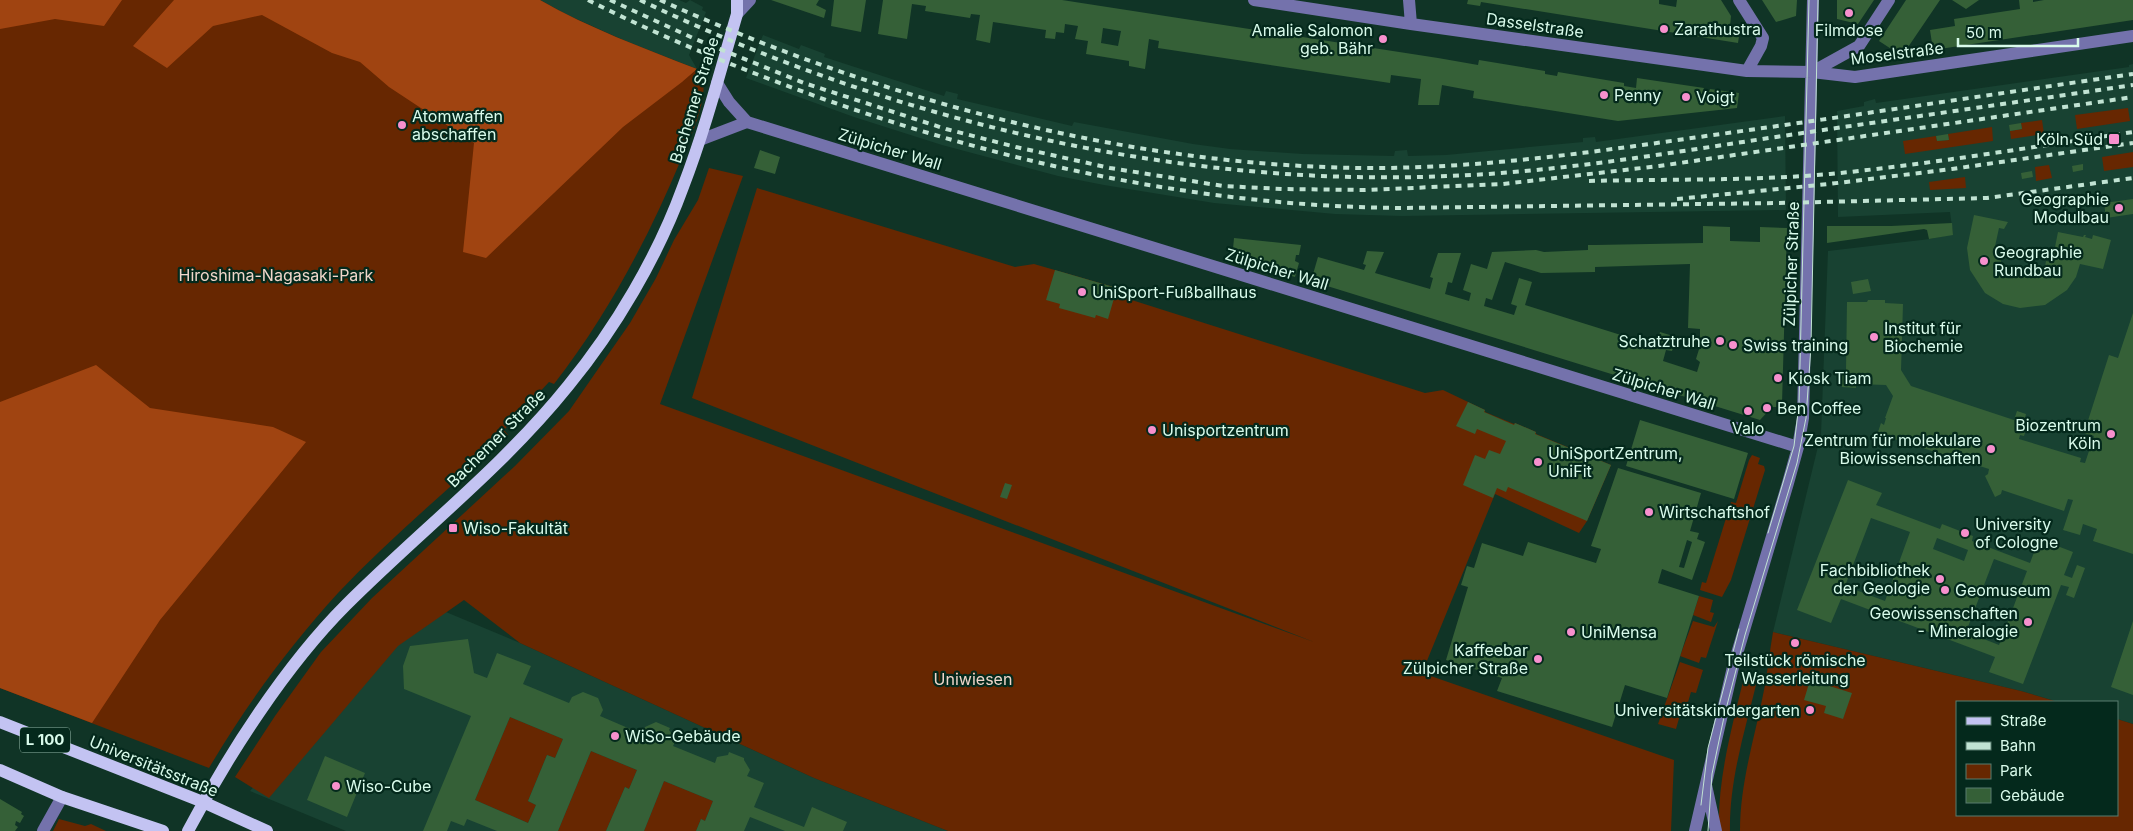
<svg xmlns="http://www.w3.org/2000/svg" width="2133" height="831" viewBox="0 0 2133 831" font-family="Inter,sans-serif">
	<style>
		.built { fill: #184232 }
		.green { fill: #672701 }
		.forest { fill: #a04411 }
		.building { fill: #356037; fill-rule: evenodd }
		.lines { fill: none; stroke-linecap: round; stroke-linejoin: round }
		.minor { stroke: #7472ac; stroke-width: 12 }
		.major { stroke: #c3c3f2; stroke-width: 12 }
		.tram { stroke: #c1e3d3; stroke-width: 1 }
		.rail { stroke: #c1e3d3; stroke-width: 4; stroke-dasharray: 6 6; stroke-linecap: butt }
		.poi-dot { fill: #f790cd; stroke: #04291c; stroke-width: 2 }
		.labels { text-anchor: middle; stroke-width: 4.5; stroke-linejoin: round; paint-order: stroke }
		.shield { fill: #04291c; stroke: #99bcad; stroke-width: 1 }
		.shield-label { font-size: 15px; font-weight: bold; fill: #d9fbeb }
		.street-label { font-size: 16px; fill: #d9fbeb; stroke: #04291c }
		.poi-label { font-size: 16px; fill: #d9fbeb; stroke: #04291c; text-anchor: start }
		.park-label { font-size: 16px; fill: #f0d6ca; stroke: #04291c }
	</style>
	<rect width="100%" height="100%" fill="#103426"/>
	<path class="built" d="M540,0H679L686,3L690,0L703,7L702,10L706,12L689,55L697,69L632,44L563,13Z
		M763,35L799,49L801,45L825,54L824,57L944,96L946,91L958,94L957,99L1072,126L1074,122L1193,144L1230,149L1303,154L1394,156L1395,151L1407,150L1408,156L1446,155L1583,142V138L1595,137L1596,142L1785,116L1786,210L1402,216L1335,214L1214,203L1104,185L1058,176L942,145L854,117L746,78Z
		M2133,64V724L2117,719V702H2058L2021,691L1773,632L1821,434L1828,251L1930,239L1953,234L1950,212L1838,217L1837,111L1864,106V102L1875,99L1876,103L2129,67V65Z
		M434,607L520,643L814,778L948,831H346L250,791L399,621Z"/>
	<path class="green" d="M0,0H540C589,28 643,48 697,69C701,76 705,85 703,94C701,116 688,142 680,162C647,241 606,317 554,384L549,382L504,430L508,435C451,487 391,537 338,593C289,647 246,705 209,768L0,688Z
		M2128,108L2130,121L2077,129L2075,115Z
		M2042,120L2044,134L2011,139L2010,131L2022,129L2021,123Z
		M1992,127L1993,141L1905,154L1903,141L1936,136L1937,141L1949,140L1948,134Z
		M2133,152V167L2104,171L2102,157Z
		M2049,165L2052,178L2036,181L2035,167Z
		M709,168L743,176L660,404L1314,642L692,398L757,188L1015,267L1034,264L1117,288L1116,295L1425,393L1443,390L1485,410V412L1514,424L1515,423L1536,432V434L1611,465L1587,521L1579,533L1495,494L1422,673L1674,760L1671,831H948L814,778L520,643L464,600L398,646L269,798L235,777L275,716L321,652L372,598L515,466L569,411L630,323L656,278L674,240L698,200Z
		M1965,177L1966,188L1930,190L1929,182Z
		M1752,455L1760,458L1758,464L1764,466L1765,470L1731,580L1722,597L1700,590L1702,582L1706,583L1731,502L1736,503L1749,460Z
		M1699,596L1713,600L1710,612L1714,613L1711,622L1693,615Z
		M1693,621L1714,627L1718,621L1706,658L1701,657L1699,663L1680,656Z
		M1773,632L2021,691L2058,702H1957V815H2117V719L2133,724V831H1740C1740,780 1756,734 1765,685C1768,667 1770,649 1773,632Z
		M1680,662L1703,670L1696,693L1691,692L1686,709L1682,708L1676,729L1658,724Z
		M1745,673L1758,677C1746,727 1729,779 1730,831H1719C1717,778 1733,724 1745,673Z
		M510,717L563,739L555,758L547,755L528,801L536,805L528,823L475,800Z
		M591,751L637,770L629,789L625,787L606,831H558Z
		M664,781L713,801L705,821L701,819L696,831H644Z
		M59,819L85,826L91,824L106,831H53Z"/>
	<path class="forest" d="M0,0H122L104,26L55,19L0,29Z
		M174,0H540C589,28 643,48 697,69L682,82L623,127L486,258L463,252L474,143L389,87L360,62L332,53L262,15L213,26L167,68L133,46Z
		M96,365L150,408L273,427L306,442L160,620L92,723L0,688V402Z"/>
	<path class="building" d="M771,0H819L816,5L826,10L824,18Z
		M834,0H866L861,32L831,26Z
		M883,0H1062L1438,58L1478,65L1479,60L1545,71V74L1557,76L1558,72L1624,83V86L1636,88L1637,78L1704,88L1703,91L1709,92L1710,89L1739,93L1737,108L1618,121L1473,98L1474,91L1442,85L1439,105H1418L1421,79L1391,75L1390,83L1158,48L1159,41L1149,39L1145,69L1129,66V61L1086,54L1088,41L1075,39L1078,26L1065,24L1064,33L1056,32L1055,39L1045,38L1046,30L993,22L990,43L976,40L980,15L971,14L970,18L925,11L926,6L912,4L907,39L878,34ZM1103,28L1121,31L1118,46L1101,43Z
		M1468,0H1659V4L1676,7L1677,0H1721L1731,16L1730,27L1740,29L1738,43L1481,2L1480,6L1467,4Z
		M1762,0H1797L1796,16L1776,22Z
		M1837,0H1874L1858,24L1837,19Z
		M1906,0H1940L1902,56L1879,41Z
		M1952,0H1979L1966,9Z
		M2019,0H2033V2L2044,0H2133V20L1933,50L1930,30L1955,26L1954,19L2020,9Z
		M2021,123L2022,129L2010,131L2009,125Z
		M1948,134L1949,140L1937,141L1936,136Z
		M760,150L780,157L775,174L754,168Z
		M2083,164V170L2073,172L2072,166Z
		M2032,171L2033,177L2022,179L2021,173Z
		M2133,199V214L2106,218L2104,203Z
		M1974,215L2008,222L2004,229L1999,228L1994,251L2000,252L2001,262L2012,272L2032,275L2045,267L2046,261L2052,262L2058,232L2083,237L2084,235H2086L2085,237L2092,239L2093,235L2111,240L2103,269L2080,264L2076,277L2067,290L2045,305L2020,308L2003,304L1985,293L1970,270L1967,248Z
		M1952,223L1953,235L1929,239L1927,230L1924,229L1827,243V226H1891Z
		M1703,226L1730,227V241L1760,242V227L1787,228L1782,404L1778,407H1772L1760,420L1311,281L1318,257L1364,270L1366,265L1363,264L1367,251L1384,252L1375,273L1430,289L1433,278L1430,277L1438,253H1461L1452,283L1448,282L1445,294L1469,301L1471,293L1463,290L1471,264L1487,269L1492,252L1536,250L1544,252L1588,250V245H1595L1703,243ZM1505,262L1541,273L1595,272V267L1690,264L1688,328L1700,329V346L1696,359L1700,362L1697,372L1663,361L1666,350L1672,351L1676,337L1660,332L1656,346L1525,305L1532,282L1519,278L1511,304L1517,306L1514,315L1484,306L1486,298L1492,300Z
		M1234,238L1301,245L1299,255H1296L1295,261L1299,263L1295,277L1234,258L1237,250L1233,249Z
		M1055,270L1117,288L1108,319L1096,315L1095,318L1059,308L1060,304L1046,300Z
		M1868,279L1871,291L1853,294L1851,282Z
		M1868,300H1885V303L1903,304L1901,370L1911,386L2014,420L2017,411L2026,414L2025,418L2029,419L2024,436L2020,435L2019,439L2081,458L2080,462L2085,463L2094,436L2084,433L2109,355L2118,358L2133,313V554L2093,541L2097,529L2083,524L2080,535L2063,530L2073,500L2068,499L2064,511L2002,490L2001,494L1995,497L1985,476L1988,474L1989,469L1894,439L1895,436L1891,435L1890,439L1877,435L1881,423L1884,425L1886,418H1885L1893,396L1886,385L1856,384V388L1842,387V374H1848L1846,371L1847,302H1867Z
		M1468,402L1485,410L1484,412L1514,425L1515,423L1536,432L1535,434L1611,465L1587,521L1508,487L1506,492L1497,488L1493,498L1463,485L1475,455L1485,459L1489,450L1500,454L1506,441L1477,429L1475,434L1456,426Z
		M1640,420L1748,453L1734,499L1626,466Z
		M1618,468L1701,493L1690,531L1699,533L1697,539L1705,542L1692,580L1662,569L1658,583L1699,596L1667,698L1625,685L1612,727L1497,691L1502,678L1446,660L1468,587L1461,585L1467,566L1474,568L1482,543L1523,556L1528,542L1596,563L1601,549L1591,546ZM1687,540L1692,542L1684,568L1679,567Z
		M1848,480L1882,493L1876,505L1940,529L1942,524L1973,536L1972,541L2030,563L2039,539L2073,552L2064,575L2072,578L2077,565L2085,568L2074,598L2066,595L2069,587L2061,585L2023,684L1989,672L1995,657L1841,599L1831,623L1797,610ZM1871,518L1910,532L1885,601L1845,586ZM1937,538L1968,550L1964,561L1933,549ZM1994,559L2027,571L1999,645L1966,632Z
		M1005,483L1012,485L1007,499L1000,497Z
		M2133,621V695L2111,687Z
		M468,639L474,673L487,678L497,653L531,666L523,684L569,703L572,697L583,692L598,698L603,710L600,716L642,734L645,727L656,722L670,728L669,730L676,740L673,746L715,763L717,757L728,755L729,752L744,758V760L750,770L747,776L764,783L754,807L804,827L812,807L847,822L843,831H785L750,817L744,831H696L701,819L705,821L713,801L664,781L644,831H606L625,787L629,789L637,770L591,751L558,831H497L467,819L464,826L451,821L447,831H423L471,716L404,689L403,666L410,646ZM510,717L563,739L555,758L547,755L528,801L536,805L528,823L475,800Z
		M1810,680L1852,693L1843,719L1824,713L1826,706L1804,700Z
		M325,756L365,773L347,817L307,800Z
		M0,799L22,812L21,814L24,816L20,823L16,821L15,825L18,827L15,831H0Z"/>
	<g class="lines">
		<path class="minor" d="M1254,0L1411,24L1747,71L1812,72L1855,77L2133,36
			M1409,0L1411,24
			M1739,0L1763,38L1761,46L1747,71
			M737,14L750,0
			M1812,72L1859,46L1889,0
			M717,83L729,102L747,122L1798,447
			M700,140L747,122
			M1706,785L1716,831
			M43,831L62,797
			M1695,831L1733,667L1788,483L1798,447L1803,418L1813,0"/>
		<path class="major" d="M0,722L203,802L267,831
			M0,770L62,797L163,831
			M188,831C228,755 286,665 346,605C420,531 503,467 568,386C615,329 658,256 683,187C705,130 720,72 737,14V0"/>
		<path class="tram" d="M1768,533L1794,446L1799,404L1809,0
			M1701,805L1708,748L1739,629
			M1708,831L1712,774L1724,717L1745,635L1797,463L1806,418L1811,346L1818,0"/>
		<path class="rail" d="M588,0C661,37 738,68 815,96C1004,163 1198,206 1400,208L1779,203L1987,198L2133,178
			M610,0L695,39L804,83L946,129L1016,147L1110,168L1223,186L1282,189L1365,190L1503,184L1659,166L2133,97
			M640,0C889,119 1172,188 1449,176C1556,172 1663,154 1769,138C1890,120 2012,103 2133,85
			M660,0C878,98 1121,165 1361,168C1475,169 1587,153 1699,137C1844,117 1988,95 2133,74
			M1589,181C1669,179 1750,181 1830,174C1931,164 2032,147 2133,132
			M1677,199L1829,184L1952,169L2133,143"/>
	</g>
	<g class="poi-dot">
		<circle cx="1849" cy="13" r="5"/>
		<circle cx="1664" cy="29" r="5"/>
		<circle cx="1383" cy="39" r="5"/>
		<circle cx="1604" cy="95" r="5"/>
		<circle cx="1686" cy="97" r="5"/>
		<circle cx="402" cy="125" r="5"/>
		<rect x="2108" y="133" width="12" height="12" rx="2.5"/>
		<circle cx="2119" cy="208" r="5"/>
		<circle cx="1984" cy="261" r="5"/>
		<circle cx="1082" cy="292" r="5"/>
		<circle cx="1874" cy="337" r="5"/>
		<circle cx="1720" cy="341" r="5"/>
		<circle cx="1733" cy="345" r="5"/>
		<circle cx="1778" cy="378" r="5"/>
		<circle cx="1767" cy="408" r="5"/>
		<circle cx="1748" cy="411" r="5"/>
		<circle cx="1152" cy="430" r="5"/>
		<circle cx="2111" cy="434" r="5"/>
		<circle cx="1991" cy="449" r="5"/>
		<circle cx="1538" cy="462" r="5"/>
		<circle cx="1649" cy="512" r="5"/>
		<rect x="448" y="523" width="10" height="10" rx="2.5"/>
		<circle cx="1965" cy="533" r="5"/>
		<circle cx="1940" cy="579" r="5"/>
		<circle cx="1945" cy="590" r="5"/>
		<circle cx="2028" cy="622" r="5"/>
		<circle cx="1571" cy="632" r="5"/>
		<circle cx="1795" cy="643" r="5"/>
		<circle cx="1538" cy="659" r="5"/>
		<circle cx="1810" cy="710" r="5"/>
		<circle cx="615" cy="736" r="5"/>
		<circle cx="336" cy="786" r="5"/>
	</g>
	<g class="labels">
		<rect class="shield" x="20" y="727.5" width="50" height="25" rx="4"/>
		<g class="shield-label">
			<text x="45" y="745">L 100</text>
		</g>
		<g class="street-label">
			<text transform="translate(1535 25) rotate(8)" y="6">Dasselstraße</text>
			<text transform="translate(1897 53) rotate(-7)" y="6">Moselstraße</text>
			<text transform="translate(694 100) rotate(-73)" y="6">Bachemer Straße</text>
			<text transform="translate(890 149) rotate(17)" y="6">Zülpicher Wall</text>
			<text transform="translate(1791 264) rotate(-88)" y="6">Zülpicher Straße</text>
			<text transform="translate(1277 269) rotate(17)" y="6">Zülpicher Wall</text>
			<text transform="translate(1664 389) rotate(17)" y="6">Zülpicher Wall</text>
			<text transform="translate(496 438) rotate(-45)" y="6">Bachemer Straße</text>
			<text transform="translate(154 766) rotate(22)" y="6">Universitätsstraße</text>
		</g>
		<g class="poi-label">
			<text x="1674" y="35">Zarathustra</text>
			<text x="1373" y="36" text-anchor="end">Amalie Salomon<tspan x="1373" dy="18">geb. Bähr</tspan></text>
			<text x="1849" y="36" text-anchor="middle">Filmdose</text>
			<text x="1614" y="101">Penny</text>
			<text x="1696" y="103">Voigt</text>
			<text x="412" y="122">Atomwaffen<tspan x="412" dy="18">abschaffen</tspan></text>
			<text x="2103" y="145" text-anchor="end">Köln Süd</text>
			<text x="2109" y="205" text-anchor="end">Geographie<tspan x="2109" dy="18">Modulbau</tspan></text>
			<text x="1994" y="258">Geographie<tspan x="1994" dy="18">Rundbau</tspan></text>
			<text x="1092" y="298">UniSport-Fußballhaus</text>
			<text x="1884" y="334">Institut für<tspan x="1884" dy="18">Biochemie</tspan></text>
			<text x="1710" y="347" text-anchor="end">Schatztruhe</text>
			<text x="1743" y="351">Swiss training</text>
			<text x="1788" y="384">Kiosk Tiam</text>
			<text x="1777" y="414">Ben Coffee</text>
			<text x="2101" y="431" text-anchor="end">Biozentrum<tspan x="2101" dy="18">Köln</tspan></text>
			<text x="1748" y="434" text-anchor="middle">Valo</text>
			<text x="1162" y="436">Unisportzentrum</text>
			<text x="1981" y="446" text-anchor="end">Zentrum für molekulare<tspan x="1981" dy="18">Biowissenschaften</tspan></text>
			<text x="1548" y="459">UniSportZentrum,<tspan x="1548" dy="18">UniFit</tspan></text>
			<text x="1659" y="518">Wirtschaftshof</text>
			<text x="1975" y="530">University<tspan x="1975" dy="18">of Cologne</tspan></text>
			<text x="463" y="534">Wiso-Fakultät</text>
			<text x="1930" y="576" text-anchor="end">Fachbibliothek<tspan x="1930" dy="18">der Geologie</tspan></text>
			<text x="1955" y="596">Geomuseum</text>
			<text x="2018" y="619" text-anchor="end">Geowissenschaften<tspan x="2018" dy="18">- Mineralogie</tspan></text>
			<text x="1581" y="638">UniMensa</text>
			<text x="1528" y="656" text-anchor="end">Kaffeebar<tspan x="1528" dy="18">Zülpicher Straße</tspan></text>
			<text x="1795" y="666" text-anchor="middle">Teilstück römische<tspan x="1795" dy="18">Wasserleitung</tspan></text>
			<text x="1800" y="716" text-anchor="end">Universitätskindergarten</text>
			<text x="625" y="742">WiSo-Gebäude</text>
			<text x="346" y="792">Wiso-Cube</text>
		</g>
		<g class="park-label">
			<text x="276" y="281">Hiroshima-Nagasaki-Park</text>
			<text x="973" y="685">Uniwiesen</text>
		</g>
	</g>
	<rect x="1956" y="701" width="162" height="115" fill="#04291c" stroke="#597d6f"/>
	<rect x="1966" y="717" width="25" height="8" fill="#c3c3f2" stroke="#597d6f"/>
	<text x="2000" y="726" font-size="15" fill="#d9fbeb">Straße</text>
	<rect x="1966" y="742" width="25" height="8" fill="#c1e3d3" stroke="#597d6f"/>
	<text x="2000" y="751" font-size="15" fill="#d9fbeb">Bahn</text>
	<rect x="1966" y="764" width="25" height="15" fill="#672701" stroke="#597d6f"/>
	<text x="2000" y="776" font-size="15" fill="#d9fbeb">Park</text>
	<rect x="1966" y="788" width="25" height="15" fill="#356037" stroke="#597d6f"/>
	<text x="2000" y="801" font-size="15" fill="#d9fbeb">Gebäude</text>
	<path d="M1958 38v8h120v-8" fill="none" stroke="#d9fbeb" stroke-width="2.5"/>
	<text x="1966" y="38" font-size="15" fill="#d9fbeb" stroke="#04291c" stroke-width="4" paint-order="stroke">50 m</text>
</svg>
